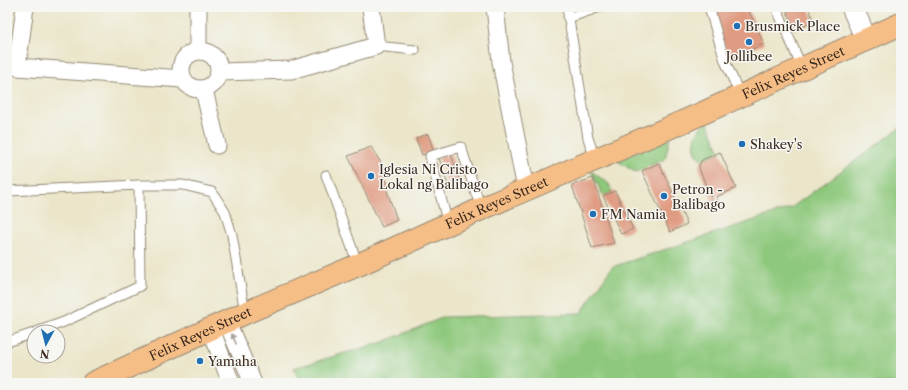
<svg xmlns="http://www.w3.org/2000/svg" width="908" height="390" viewBox="0 0 908 390" font-family="'Libre Caslon Text',serif">
	<style>
		.green { fill: #8dc87c; stroke: #64794d }
		.building { fill: #e09c83 }
		.lines { fill: none; stroke-linecap: round; stroke-linejoin: round }
		.service-casing { stroke: #938874; stroke-width: 11 }
		.minor-casing { stroke: #938874; stroke-width: 19 }
		.tertiary-casing { stroke: #938874; stroke-width: 23 }
		.primary-casing { stroke: #938874; stroke-width: 24 }
		.service { stroke: #fff; stroke-width: 9 }
		.minor { stroke: #fff; stroke-width: 17 }
		.tertiary { stroke: #fff; stroke-width: 21 }
		.primary { stroke: #f6be87; stroke-width: 22 }
		.oneway { fill: #a79f9a }
		.poi-dot { fill: #1f6fb2; stroke: #f6f6f2; stroke-width: 1.5 }
		.labels { text-anchor: middle; stroke-width: 3; stroke-linejoin: round; paint-order: stroke }
		.poi-label { font-size: 13px; fill: #3b2a1e; stroke: #f6f6f2; text-anchor: start }
		.street-label { font-size: 13px; fill: #3b2a1e; stroke: #f6f6f2 }
	</style>
	<rect width="100%" height="100%" fill="#f6f6f2"/>
	<filter id="ink" filterUnits="userSpaceOnUse"><feTurbulence type="fractalNoise" baseFrequency=".025" numOctaves="2"/><feDisplacementMap in="SourceGraphic" scale="8" xChannelSelector="R" yChannelSelector="G"/><feConvolveMatrix kernelMatrix="1 2 1 2 8 2 1 2 1" color-interpolation-filters="sRGB"/></filter>
	<filter id="wash" filterUnits="userSpaceOnUse"><feTurbulence type="fractalNoise" baseFrequency=".012" numOctaves="4" result="noise"/><feDisplacementMap in="SourceGraphic" scale="16" xChannelSelector="R" yChannelSelector="G"/><feGaussianBlur stdDeviation="0.9" result="paint"/><feColorMatrix in="noise" values="0 0 0 0 0 0 0 0 0 0 0 0 0 0 0 0 0 1.4 0 .05"/><feComposite in="paint" operator="in"/></filter>
	<g filter="url(#wash)">
		<rect width="100%" height="100%" fill="#ebe6ca"/>
		<path class="green" d="M707,121L720,152L702,160C688,150 696,129 707,121Z
			M901,127V383H300L294,368L383,342L444,317L581,313L612,267L791,208Z
			M670,138L665,159L636,172L633,171L616,160Z
			M591,171L609,184L612,192L603,196Z"/>
		<g id="blocks">
			<path class="building" d="M712,7H747L764,44L728,59Z
				M785,7H808L814,22L795,30Z
				M428,134L434,152L422,155L416,138Z
				M371,147L381,163L389,189L387,191L397,220L382,227L348,156Z
				M720,152L736,188L716,197L720,205L715,207L700,171L699,165L702,160Z
				M451,154L461,184L449,188L439,158Z
				M659,163L687,224L670,232L642,171Z
				M593,178L614,243L592,248L572,185Z
				M615,191L633,229L621,234L603,196Z"/>
		</g>
	</g>
	<g filter="url(#ink)">
		<use href="#blocks" fill-opacity="0" stroke="#938874" stroke-width="1"/>
		<g class="lines">
			<defs>
				<path id="service" d="M567,7L588,138L595,159
					M709,7L725,61L740,95
					M776,7L802,68
					M568,18L600,7
					M376,46L415,50
					M326,175L358,265
					M7,191L139,185H183L212,192L225,212L232,235L245,313
					M448,224L430,156L461,147L481,209
					M36,332L64,322L140,286L139,185
					M7,342L34,333"/>
				<path id="minor" d="M25,7L17,67L182,79
					M198,7V51
					M495,7L501,62L526,189
					M181 70a19 19 0 1 1 38 0a19 19 0 1 1-38 0Z
					M220,72L291,70L376,46L371,7
					M204,90L217,145
					M227,322L253,383
					M211,329L231,383"/>
				<path id="tertiary" d="M852,7L866,39"/>
				<g id="primary">
					<path id="s1" d="M93,383L245,313L358,265L481,209L687,120L901,24"/>
				</g>
			</defs>
			<use href="#service" class="service-casing"/>
			<use href="#minor" class="minor-casing"/>
			<use href="#tertiary" class="tertiary-casing"/>
			<use href="#primary" class="primary-casing"/>
			<use href="#service" class="service"/>
			<use href="#minor" class="minor"/>
			<use href="#tertiary" class="tertiary"/>
			<use href="#primary" class="primary"/>
		</g>
		<defs><path id="oneway-solid" d="M-6-.8H1V-3.2L6.5 0L1 3.2V.8H-6Z"/></defs>
		<use class="oneway" href="#oneway-solid" transform="translate(234 339) rotate(-114)"/>
	</g>
	<g class="poi-dot">
		<circle cx="737" cy="26" r="4"/>
		<circle cx="749" cy="42" r="4"/>
		<circle cx="742" cy="144" r="4"/>
		<circle cx="371" cy="176" r="4"/>
		<circle cx="664" cy="196" r="4"/>
		<circle cx="593" cy="214" r="4"/>
		<circle cx="200" cy="361" r="4"/>
	</g>
	<g class="labels">
		<g class="poi-label">
			<text x="745" y="31">Brusmick Place</text>
			<text x="749" y="61" text-anchor="middle">Jollibee</text>
			<text x="750" y="149">Shakey's</text>
			<text x="379" y="174">Iglesia Ni Cristo<tspan x="379" dy="15">Lokal ng Balibago</tspan></text>
			<text x="672" y="194">Petron -<tspan x="672" dy="15">Balibago</tspan></text>
			<text x="601" y="219">FM Namia</text>
			<text x="208" y="366">Yamaha</text>
		</g>
		<g class="street-label">
			<text dy="5" stroke="none"><textPath href="#s1" startOffset="766">Felix Reyes Street</textPath></text>
			<text dy="5" stroke="none"><textPath href="#s1" startOffset="442">Felix Reyes Street</textPath></text>
			<text dy="5" stroke="none"><textPath href="#s1" startOffset="118">Felix Reyes Street</textPath></text>
		</g>
	</g>
	<rect width="908" height="390" fill="none" stroke="#f6f6f2" stroke-width="24"/>
	<g transform="translate(46 344) rotate(187)"><circle r="19" fill="#f6f6f2" stroke="#aba49d"/>
	<path d="M0-3L7 15L0 10L-7 15Z" fill="#1f6fb2"/>
	<text y="-6" font-size="11" font-weight="bold" text-anchor="middle" fill="#3b2a1e">N</text>
	</g>
</svg>
